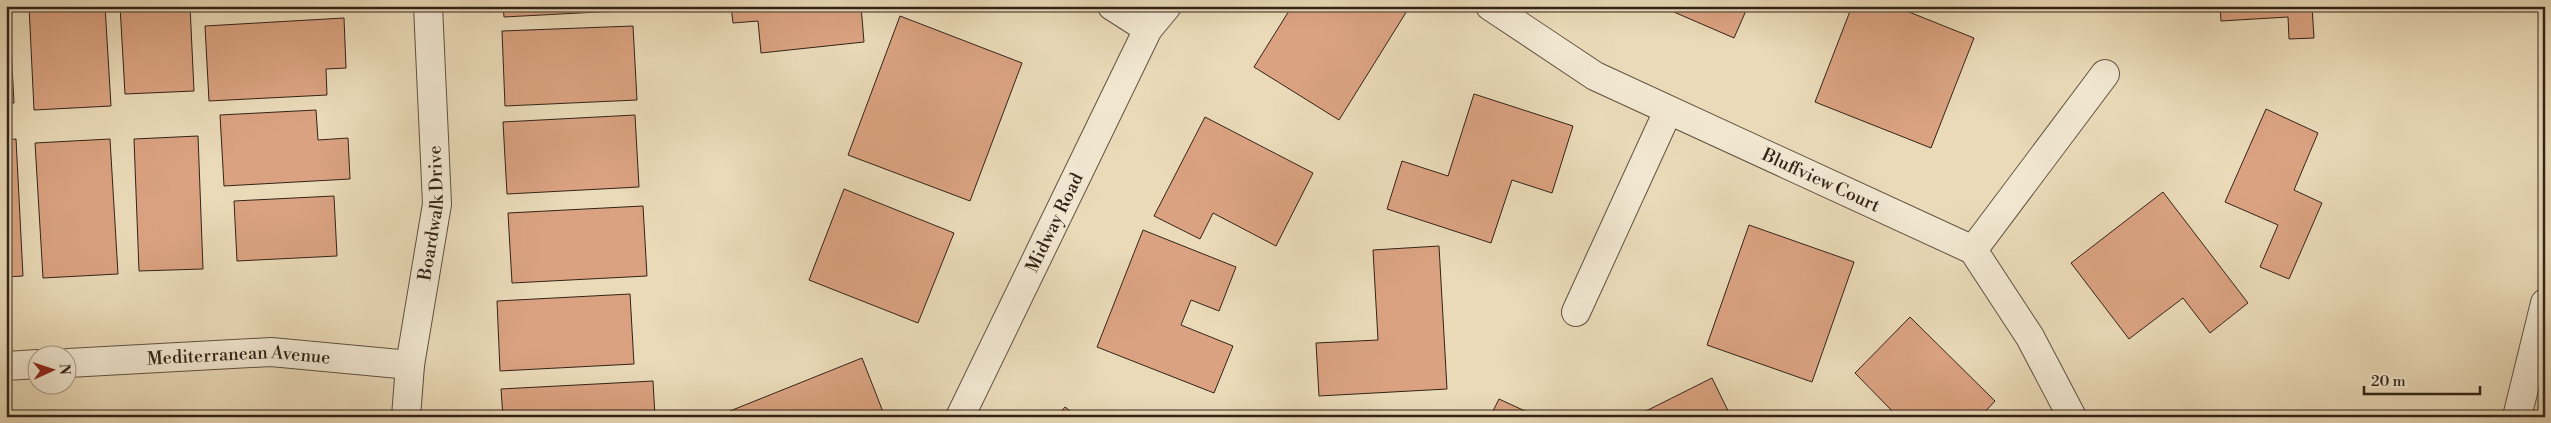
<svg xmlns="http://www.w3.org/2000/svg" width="2551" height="423" viewBox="0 0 2551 423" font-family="'Libre Bodoni',serif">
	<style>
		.building { fill: #daa281; stroke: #332318 }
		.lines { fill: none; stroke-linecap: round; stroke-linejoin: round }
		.minor-casing { stroke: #615140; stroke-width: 30 }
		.tertiary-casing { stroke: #615140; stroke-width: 30 }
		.minor { stroke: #f1e7d1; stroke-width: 28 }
		.tertiary { stroke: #f1e7d1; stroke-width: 28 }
		.labels { text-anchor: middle; stroke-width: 4; stroke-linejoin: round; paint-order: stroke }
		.street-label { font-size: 18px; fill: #332318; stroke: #f1e7d1 }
	</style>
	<rect width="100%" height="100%" fill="#eadab8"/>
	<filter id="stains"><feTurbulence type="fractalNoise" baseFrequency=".004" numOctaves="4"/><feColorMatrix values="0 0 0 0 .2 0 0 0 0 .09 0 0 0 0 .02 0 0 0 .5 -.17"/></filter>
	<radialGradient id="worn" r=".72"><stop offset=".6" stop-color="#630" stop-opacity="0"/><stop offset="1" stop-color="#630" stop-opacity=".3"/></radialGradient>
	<path class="building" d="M6,6H9L14,103H6Z
		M29,6H105L111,106L34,110Z
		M120,6H190L194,91L125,94Z
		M231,6H295L231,10Z
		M503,6H636V10L504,17Z
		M731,6H861L864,42L761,53L758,21L733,23Z
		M1292,6H1410L1339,120L1254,67Z
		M1660,6H1748L1734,38Z
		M1852,6H1894L1974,38L1931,148L1815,102Z
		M1940,6H1953L1943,12Z
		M2220,6H2312L2314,38L2289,39L2288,17L2221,21Z
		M900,16L1022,63L970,201L848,155Z
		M344,18L346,68L326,69L327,95L209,101L205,26Z
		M633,26L637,100L505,106L502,31Z
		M1474,94L1573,126L1552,193L1512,180L1491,243L1387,209L1402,161L1448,176Z
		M2266,109L2318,133L2294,190L2322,203L2289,279L2260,267L2278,225L2225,202Z
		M316,110L318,140L348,138L350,179L224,186L220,115Z
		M635,115L639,187L507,194L503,122Z
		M1205,117L1313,173L1276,246L1213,213L1200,239L1154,216Z
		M198,136L203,269L139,271L134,139Z
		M16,139L23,276L6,277V140Z
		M110,139L118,274L43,278L35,143Z
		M844,189L954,233L918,323L809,280Z
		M2163,192L2248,303L2210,333L2183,298L2129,339L2071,263Z
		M334,196L337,256L237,261L234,201Z
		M643,206L647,276L512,283L508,213Z
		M1749,225L1854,262L1812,382L1707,345Z
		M1143,230L1236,267L1219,311L1191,300L1181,325L1233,346L1214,393L1097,347Z
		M1439,246L1447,389L1319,396L1316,343L1378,340L1373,250Z
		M630,294L634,364L500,371L497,301Z
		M1910,317L1995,401L1980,417H1898L1855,373Z
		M862,358L885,417H720V415Z
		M1712,378L1731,417H1634Z
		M653,381L655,417H503L501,389Z
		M1499,399L1538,417H1490Z
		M1065,407L1078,417H1057Z"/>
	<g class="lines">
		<defs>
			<g id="minor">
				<path d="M1112,6L1148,29"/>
				<path id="s1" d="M1490,6L1595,76L1973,250L2030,337L2072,417"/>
				<path d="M1973,250L2105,74"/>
				<path d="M1576,312L1668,111"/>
				<path id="s2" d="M68,363L271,352L410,365"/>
				<path d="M6,366L38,364"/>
				<path id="s3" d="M406,417L410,365L437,204L428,6"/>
				<path id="s4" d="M960,417L1148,29L1167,6"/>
			</g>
			<path id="tertiary" d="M2517,417L2545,303"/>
		</defs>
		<use href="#minor" class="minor-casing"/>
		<use href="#tertiary" class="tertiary-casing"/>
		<use href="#minor" class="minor"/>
		<use href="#tertiary" class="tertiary"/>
	</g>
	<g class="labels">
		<g class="street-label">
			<text dy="6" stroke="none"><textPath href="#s1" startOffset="375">Bluffview Court</textPath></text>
			<text dy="6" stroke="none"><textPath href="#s3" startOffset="206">Boardwalk Drive</textPath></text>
			<text dy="6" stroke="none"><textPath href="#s4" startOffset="216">Midway Road</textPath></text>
			<text dy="6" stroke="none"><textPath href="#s2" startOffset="171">Mediterranean Avenue</textPath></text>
		</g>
	</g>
	<rect width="2551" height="423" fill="none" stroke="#eadab8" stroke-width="25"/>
	<rect x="8" y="8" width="2536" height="408" fill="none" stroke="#332318" stroke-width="2.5"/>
	<rect x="12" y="12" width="2526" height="398" fill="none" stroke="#332318"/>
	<g transform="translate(52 370) rotate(87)"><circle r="24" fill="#f1e7d1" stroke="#a59987"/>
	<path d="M0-4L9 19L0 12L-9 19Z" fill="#8f2418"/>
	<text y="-8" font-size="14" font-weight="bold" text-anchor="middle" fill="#332318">N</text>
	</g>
	<path d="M2364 386v8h116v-8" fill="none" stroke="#332318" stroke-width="2.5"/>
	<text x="2371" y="386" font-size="15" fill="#332318" stroke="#f1e7d1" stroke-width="4" paint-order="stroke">20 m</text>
	<rect width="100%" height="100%" filter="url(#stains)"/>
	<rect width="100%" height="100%" fill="url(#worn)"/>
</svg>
